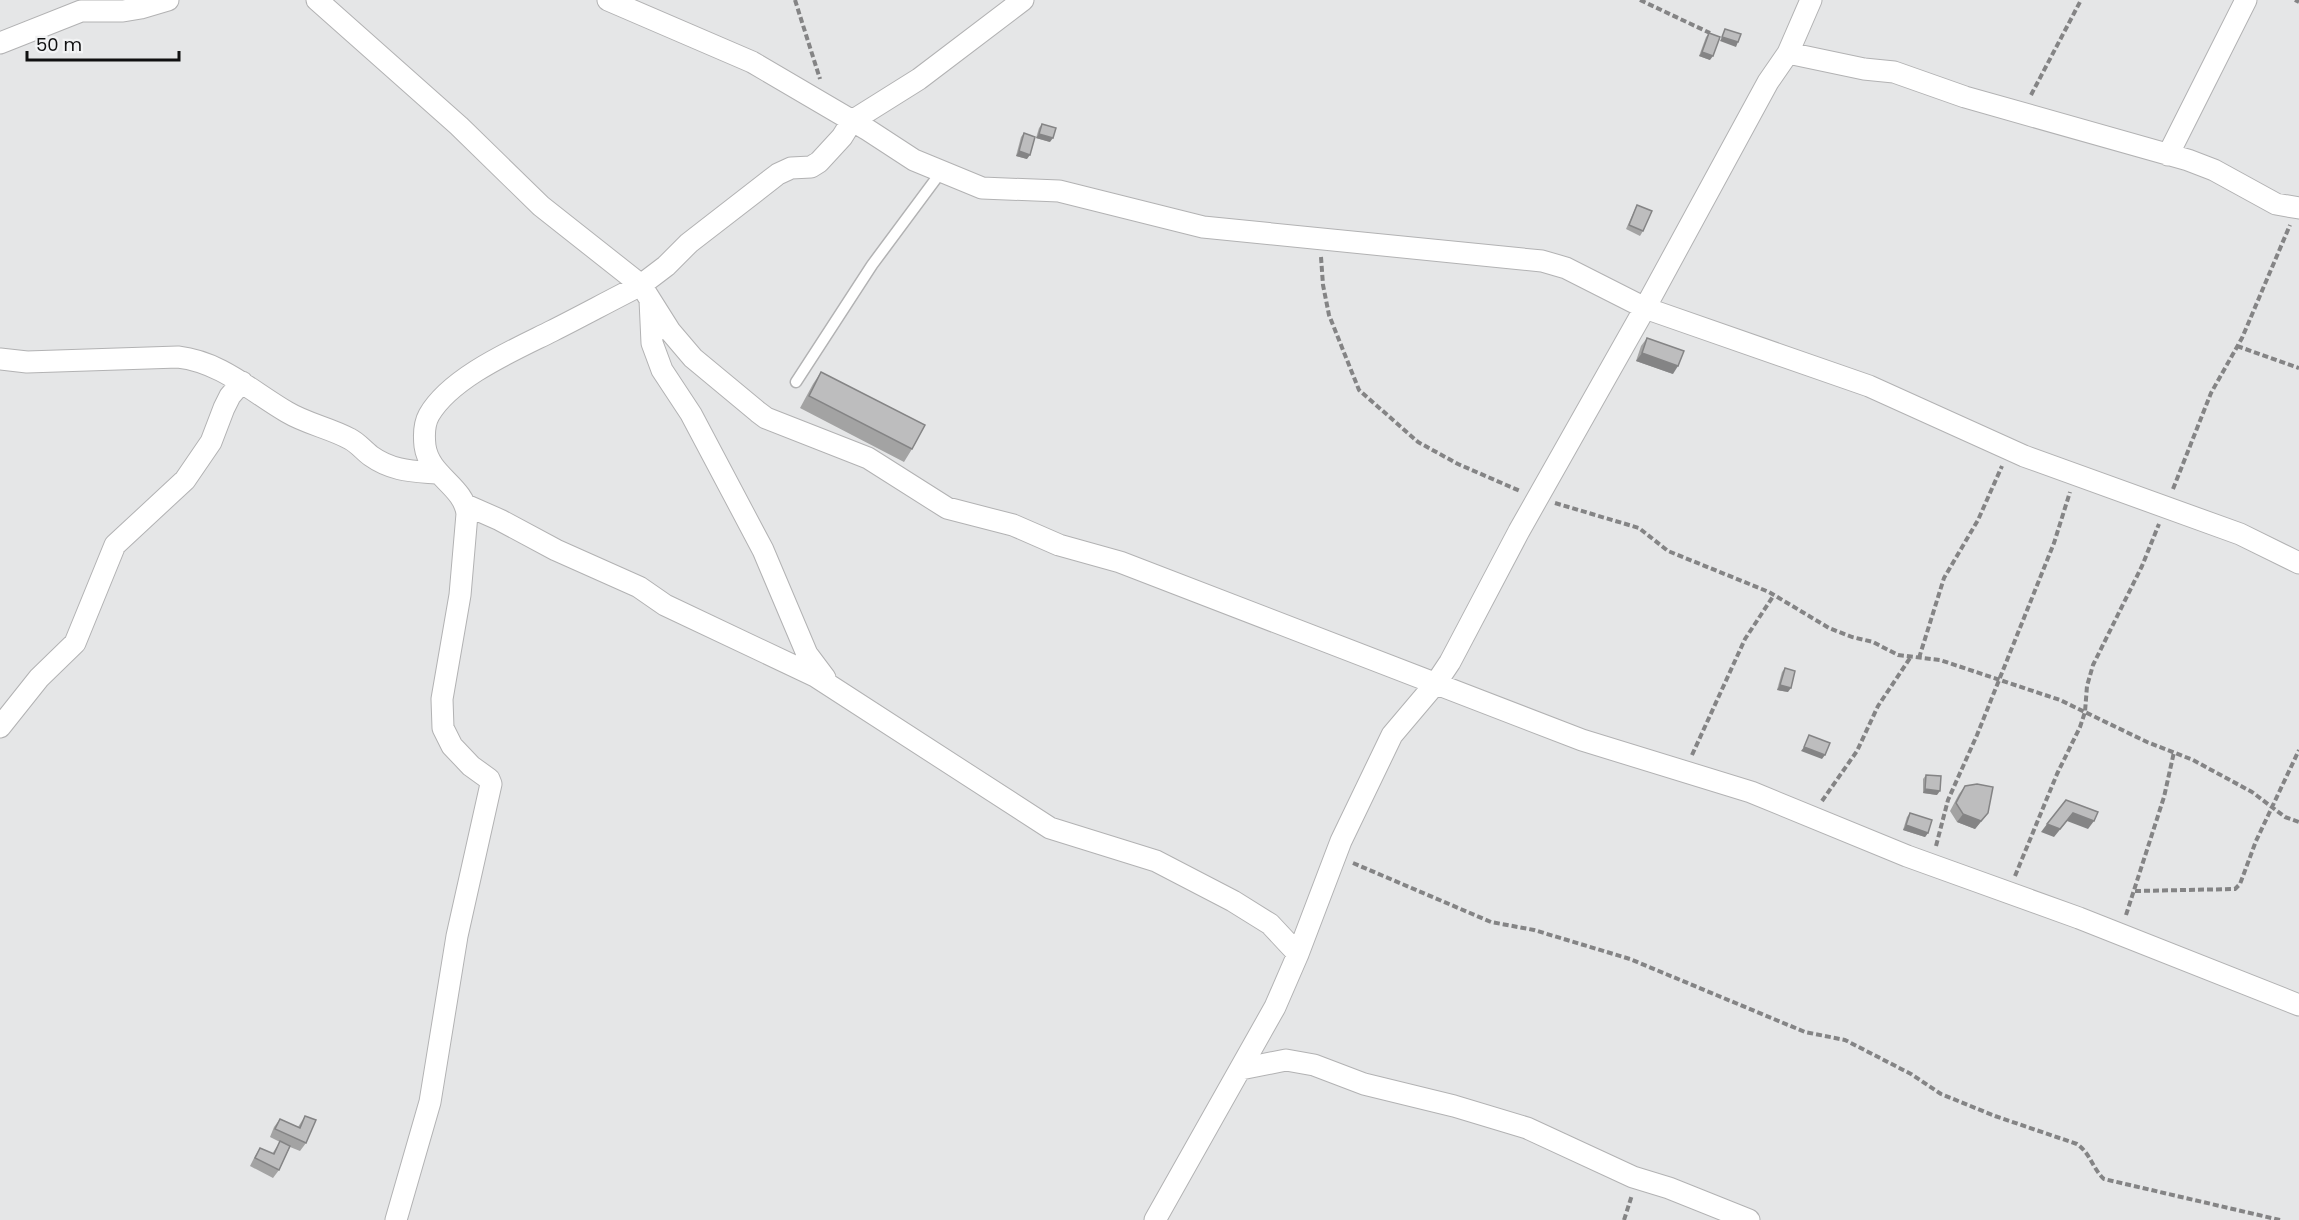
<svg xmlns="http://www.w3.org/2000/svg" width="2299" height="1220" viewBox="0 0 2299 1220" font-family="Poppins,sans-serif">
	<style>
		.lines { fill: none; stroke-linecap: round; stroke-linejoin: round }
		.lane-casing { stroke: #b2b2b3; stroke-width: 13 }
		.street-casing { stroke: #b2b2b3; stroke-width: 23 }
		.path { stroke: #848485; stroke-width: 4; stroke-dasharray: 6 3; stroke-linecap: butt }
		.lane { stroke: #fff; stroke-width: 10 }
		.street { stroke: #fff; stroke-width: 21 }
		.wall { fill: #a3a3a3 }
		.shaded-wall { fill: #848485 }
		.building { fill: #bdbdbe; stroke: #848485; stroke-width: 1.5 }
	</style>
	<rect width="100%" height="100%" fill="#e5e6e7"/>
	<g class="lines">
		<defs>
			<path id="lane" d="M796,382L872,265L941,172"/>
			<path id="street" d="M317,0L459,126L541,206L641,285L670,331L693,358L758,412L766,418L868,458L947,508L1013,525L1059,545L1120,562L1582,740L1751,792L1907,856L2079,918L2299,1005
				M608,0L752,62L868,130L914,160L982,188L1059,191L1203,227L1542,261L1566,268L1645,308L1869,386L2024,456L2240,534L2299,563
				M0,43L81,11H123L141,8L168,0
				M1788,53L1864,69L1894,72L1965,97L2188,160L2214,170L2276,204L2299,208
				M2168,155L2246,0
				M650,300L652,343L662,370L691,414L763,550L807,654L825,678
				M0,359L27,362L178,357C221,362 251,391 287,412C307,424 330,428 350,439C358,443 364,451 371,456C392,471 412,471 436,473
				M466,505L500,520L556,550L639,587L665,605L815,676L1050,828L1156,861L1233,901L1270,924L1298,954
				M0,727L39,678L75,643L115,545L185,480L211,442L224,408L230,396L242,382
				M1241,1069L1286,1060L1314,1065L1364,1084L1454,1106L1527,1128L1633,1177L1669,1188L1749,1220
				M396,1220L430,1102L457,936L491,784L489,779L471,766L452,746L443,728L442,699L460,595L467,514C464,486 429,476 425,446C424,437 424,424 429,415C451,377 514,350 552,331C582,316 611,300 641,285L666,266L689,243L778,174L791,168L811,167L819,162L842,137L852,121L919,79L1023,0
				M1155,1220L1275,1007L1298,954L1341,841L1392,735L1436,683L1450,662L1519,531L1645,308L1768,82L1788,53L1811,0"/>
		</defs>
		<use href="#lane" class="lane-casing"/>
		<use href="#street" class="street-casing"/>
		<path class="path" d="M795,0L820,79
			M1640,0L1710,33
			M2295,0L2299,2
			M2031,95L2081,0
			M1321,257L1323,285L1329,315L1359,390L1418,442L1458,464L1520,491
			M2237,346L2299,368
			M2173,489L2211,393L2242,338L2290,225
			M1555,503L1639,528L1668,551L1769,592L1829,628L1852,637L1873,642L1898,655L1940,660L2060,700L2147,742L2193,760L2252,792L2285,817L2299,822
			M1919,658L1944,578L1978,520L2002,466
			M1692,755L1745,639L1774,595
			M1822,801L1857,751L1878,706L1910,658
			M1936,846L1948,800L1977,735L2054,543L2070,492
			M1353,863L1491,922L1534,930L1630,959L1805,1032L1845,1040L1911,1074L1941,1094L1995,1116L2077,1144C2091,1154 2092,1168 2104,1179L2280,1220
			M2015,876L2057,774L2080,727L2085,712L2087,686L2093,665L2142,566L2159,524
			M2135,891L2235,889L2240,884L2256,841L2299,750
			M2126,915L2164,797L2174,752
			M1624,1220L1632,1195"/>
		<use href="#lane" class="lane"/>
		<use href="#street" class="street"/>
	</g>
	<path class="wall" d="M1709,33L1710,60L1699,56L1706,37Z
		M1042,124L1050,142L1036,138L1039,128Z
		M1024,133L1027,159L1016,156L1021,137Z
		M1637,205L1643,231L1640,236L1626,229L1635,209Z
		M1647,338L1673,374L1636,361L1641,346Z
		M821,372L912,449L904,462L800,408L813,384Z
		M1785,668L1788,692L1777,690L1782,672Z
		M1926,775L1937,795L1923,793V779Z
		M1965,786L1988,813L1975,829L1957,822L1950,811L1959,794Z
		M1910,813L1928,833L1925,837L1903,830L1907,817Z
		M305,1116L306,1143L300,1151L290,1147L279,1170L273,1178L250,1166L255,1156L260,1148L272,1154L280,1142L270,1137L274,1127L280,1119L298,1127Z"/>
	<path class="shaded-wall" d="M1722,37L1738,42L1736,47L1720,41Z
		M1702,52L1713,56L1710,60L1699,56Z
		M1039,134L1053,138L1050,142L1036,138Z
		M1019,151L1030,155L1027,159L1016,156Z
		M1642,353L1678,366L1673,374L1636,361Z
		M1780,685L1791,688L1788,692L1777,690Z
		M1804,747L1825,755L1822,759L1801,751Z
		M1925,789L1940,791L1937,795L1923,793Z
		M1988,813L1975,829L1957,822L1963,814Z
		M2073,813L2094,821L2088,829L2067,821L2054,837L2041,832L2047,824Z
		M1906,825L1928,833L1925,837L1903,830Z"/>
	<path class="building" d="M1725,29L1741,34L1738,42L1722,37Z
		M1709,33L1720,37L1713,56L1702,52Z
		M1042,124L1056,128L1053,138L1039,134Z
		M1024,133L1035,137L1030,155L1019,151Z
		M1637,205L1652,211L1643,231L1629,225Z
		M1647,338L1684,351L1678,366L1642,353Z
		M821,372L925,425L912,449L809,396Z
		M1785,668L1795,671L1791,688L1780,685Z
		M1809,735L1830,743L1825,755L1804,747Z
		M1926,775L1941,776L1940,791L1925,789Z
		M1977,784L1993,787L1988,813L1981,821L1963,814L1956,803L1965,786Z
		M2066,800L2098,812L2094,821L2073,813L2060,829L2047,824Z
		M1910,813L1932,820L1928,833L1906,825Z
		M305,1116L316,1120L306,1143L275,1129L280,1119L300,1128Z
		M280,1141L290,1146L279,1170L255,1158L260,1148L274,1154Z"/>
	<path d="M27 51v9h152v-9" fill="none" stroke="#101011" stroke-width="3"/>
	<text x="36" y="51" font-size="18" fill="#101011" stroke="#f2f3f4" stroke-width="4.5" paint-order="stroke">50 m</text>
</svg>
